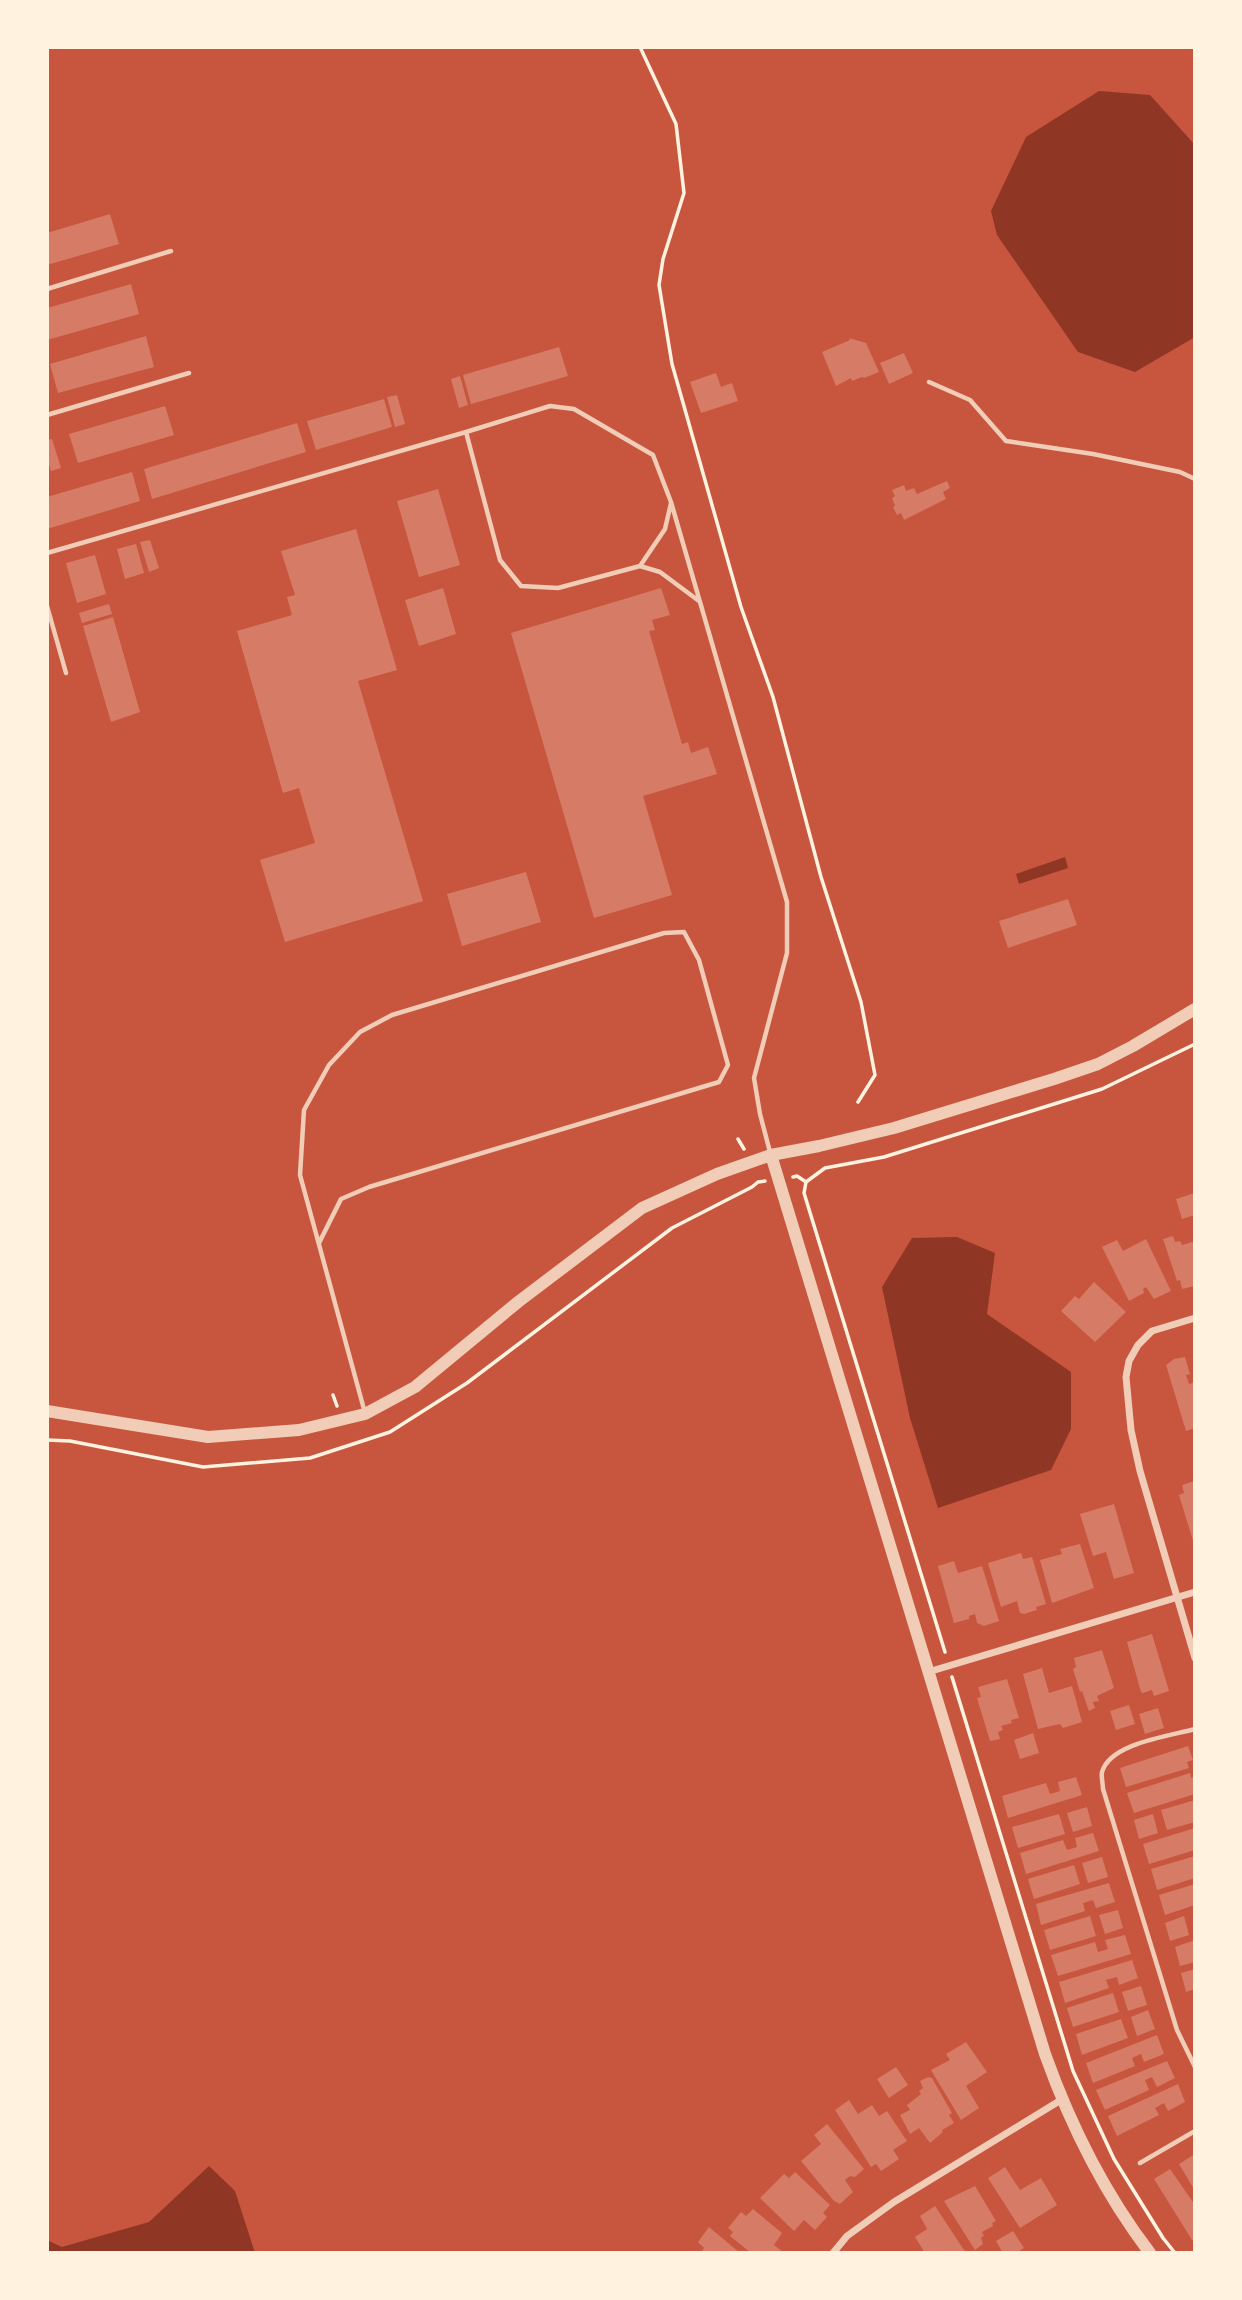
<svg xmlns="http://www.w3.org/2000/svg" width="1242" height="2300" viewBox="0 0 1242 2300" font-family="'Fira Sans',sans-serif">
	<style>
		.water { fill: #8f3625 }
		.building { fill: #d67c66 }
		.lines { fill: none; stroke-linecap: round; stroke-linejoin: round }
		.path { stroke: #fff3e0; stroke-width: 3.5 }
		.service { stroke: #f1ccb7; stroke-width: 4.5 }
		.minor { stroke: #f1ccb7; stroke-width: 7 }
		.tertiary { stroke: #f1ccb7; stroke-width: 12 }
	</style>
	<rect width="100%" height="100%" fill="#c8553d"/>
	<path class="water" d="M1099,91L1150,95L1195,145V337L1135,372L1078,352L997,235L991,211L1026,137Z
		M1065,857L1068,868L1019,884L1016,874Z
		M957,1237L995,1253L987,1314L1071,1372V1429L1051,1470L938,1508L910,1418L882,1287L912,1238Z
		M209,2166L235,2191L255,2253H47V2240L62,2247L149,2222Z"/>
	<path class="building" d="M110,214L119,244L47,265V233Z
		M131,284L139,314L47,340V308Z
		M146,336L154,367L58,393L50,364Z
		M849,338L866,343L879,372L864,378L862,377L852,381L851,378L836,386L822,352L850,340Z
		M559,347L568,376L471,404L463,375Z
		M904,353L913,373L889,384L880,363Z
		M716,373L721,387L732,383L738,401L701,413L690,382Z
		M460,376L468,405L459,408L451,379Z
		M397,395L405,424L395,427L387,397Z
		M384,399L392,427L316,450L307,421Z
		M165,406L174,435L78,463L69,434Z
		M297,423L306,452L152,499L144,469Z
		M52,439L61,468L51,471L47,459V440Z
		M132,472L140,501L47,529V497Z
		M947,481L950,488L943,492L946,499L904,520L901,513L897,515L893,507L895,506L892,498L895,496L892,490L904,485L906,491L914,488L917,494Z
		M438,489L460,565L419,577L397,501Z
		M356,529L397,670L358,681L423,901L285,942L260,860L315,843L299,788L283,793L237,631L292,615L287,597L295,595L281,551Z
		M150,540L159,568L149,572L140,542Z
		M136,544L144,573L125,579L117,549Z
		M95,555L106,594L77,603L66,563Z
		M443,588L456,634L419,646L405,600Z
		M661,588L670,615L652,620L655,630L649,631L682,744L688,742L691,753L708,747L717,774L643,796L672,895L594,918L511,633Z
		M109,604L112,614L82,623L79,613Z
		M113,617L140,712L111,722L83,626Z
		M526,872L541,922L462,946L447,894Z
		M1068,899L1077,925L1008,948L999,921Z
		M1195,1193V1215L1182,1219L1176,1199Z
		M1173,1236L1175,1242L1180,1241L1182,1245L1192,1242L1195,1244V1286L1182,1289L1180,1280L1177,1281L1163,1239Z
		M1146,1239L1171,1291L1154,1299L1146,1287L1143,1289L1144,1293L1129,1301L1102,1247L1117,1240L1123,1251Z
		M1094,1282L1126,1312L1095,1342L1061,1311L1075,1296L1079,1299Z
		M1185,1357L1190,1374L1186,1375L1189,1384L1195,1382V1428L1186,1431L1166,1365L1174,1359Z
		M1195,1481V1543L1194,1544L1179,1495L1184,1493L1182,1485Z
		M1114,1504L1134,1573L1114,1579L1106,1552L1093,1556L1080,1514Z
		M1080,1544L1094,1588L1052,1603L1040,1560L1062,1554L1060,1549Z
		M1021,1553L1023,1559L1032,1557L1046,1604L1036,1607L1037,1610L1024,1614L1020,1613L1017,1601L1001,1607L988,1563Z
		M954,1561L958,1573L982,1566L999,1621L984,1626L977,1623L975,1614L969,1616V1619L954,1623L938,1566Z
		M1152,1634L1169,1691L1154,1696L1152,1690L1143,1693L1141,1692L1127,1642Z
		M1102,1650L1114,1688L1097,1696L1099,1701L1093,1702L1095,1708L1089,1711L1082,1691L1080,1692L1073,1669L1076,1667L1074,1658Z
		M1042,1668L1049,1693L1072,1686L1082,1722L1063,1728L1060,1724L1038,1729L1023,1674Z
		M1007,1679L1019,1718L1011,1720L1012,1723L1001,1726L1003,1730L998,1732L1000,1739L990,1741L977,1698L981,1697L978,1687Z
		M1129,1705L1135,1724L1116,1730L1110,1711Z
		M1158,1708L1164,1728L1145,1734L1139,1714Z
		M1033,1733L1039,1753L1020,1759L1014,1740Z
		M1188,1746L1193,1760L1187,1762L1189,1768L1126,1787L1120,1768Z
		M1190,1773L1191,1778L1195,1777V1794L1134,1813L1127,1793Z
		M1076,1777L1082,1795L1008,1818L1002,1796L1046,1783L1050,1794L1060,1791L1058,1782Z
		M1195,1800V1822L1167,1830L1161,1810Z
		M1087,1807L1092,1826L1073,1832L1067,1813Z
		M1059,1814L1065,1834L1018,1848L1012,1827Z
		M1153,1814L1158,1833L1139,1839L1134,1820Z
		M1195,1828V1850L1149,1864L1143,1844Z
		M1093,1833L1099,1851L1026,1874L1020,1853L1063,1840L1067,1850L1077,1847L1075,1838Z
		M1195,1856V1878L1157,1890L1151,1869Z
		M1102,1857L1108,1877L1088,1883L1082,1863Z
		M1074,1865L1080,1884L1034,1899L1028,1879Z
		M1109,1883L1115,1902L1096,1908L1093,1900L1083,1903L1085,1911L1041,1925L1036,1904Z
		M1195,1884V1905L1165,1915L1159,1895Z
		M1118,1910L1123,1928L1105,1934L1099,1915Z
		M1090,1916L1096,1936L1050,1950L1044,1930Z
		M1184,1916L1189,1935L1170,1941L1165,1923Z
		M1125,1935L1131,1954L1058,1976L1051,1955L1095,1942L1098,1952L1108,1949L1105,1940Z
		M1195,1940V1962L1180,1966L1175,1947Z
		M1132,1960L1138,1978L1119,1985L1117,1977L1106,1980L1109,1988L1065,2003L1059,1982Z
		M1195,1969V1989L1186,1992L1181,1973Z
		M1141,1986L1147,2005L1128,2011L1122,1992Z
		M1113,1993L1119,2012L1073,2027L1067,2008Z
		M1148,2010L1155,2029L1137,2036L1131,2017Z
		M1121,2019L1128,2038L1082,2055L1076,2034Z
		M1157,2035L1164,2054L1144,2062L1141,2054L1132,2058L1135,2066L1093,2083L1086,2063Z
		M966,2042L987,2072L966,2086L979,2108L961,2120L931,2070L950,2060L946,2054Z
		M1167,2061L1175,2078L1157,2087L1152,2077L1145,2080L1149,2090L1105,2110L1096,2090Z
		M896,2067L908,2085L889,2098L877,2079Z
		M928,2077L932,2078L952,2113L949,2115L954,2123L942,2130L943,2132L930,2143L919,2128L910,2134L900,2115L910,2110L907,2105L921,2094L919,2091L923,2088L920,2081Z
		M1178,2084L1185,2102L1168,2111L1164,2103L1155,2108L1159,2115L1117,2136L1108,2116Z
		M849,2100L858,2114L872,2105L879,2116L887,2111L907,2141L893,2150L899,2159L881,2171L876,2164L871,2167L835,2110Z
		M827,2124L864,2169L855,2177L850,2176L845,2180L853,2192L840,2204L834,2201L801,2161L821,2144L814,2135Z
		M1195,2154V2191L1179,2164Z
		M1005,2167L1020,2190L1041,2178L1057,2205L1020,2228L988,2178Z
		M1170,2169L1195,2205V2239L1192,2240L1154,2179Z
		M795,2172L830,2205L823,2213L827,2217L815,2230L804,2220L794,2231L760,2198L784,2174L789,2178Z
		M975,2186L996,2221L992,2223L993,2226L982,2232L984,2236L981,2237L983,2244L975,2250L944,2201Z
		M935,2206L966,2253H925L915,2237L927,2229L920,2216Z
		M753,2209L782,2233L774,2245L784,2253H751L730,2236L733,2232L728,2228L741,2212L746,2216Z
		M709,2227L740,2253H701L704,2248L698,2242Z
		M1013,2231L1024,2248L1016,2253H1003L996,2241Z"/>
	<g class="lines">
		<path class="path" d="M640,47L676,124L684,193L663,259L659,285L672,364L741,607L773,697L821,877L861,1002L875,1075L858,1102
			M738,1139L744,1149
			M793,1177L797,1176L806,1182L825,1168L884,1157L1102,1089L1195,1044
			M806,1182L804,1193L945,1652
			M333,1395L337,1406
			M47,1440L70,1441L203,1467L310,1458L390,1432L467,1383L672,1228L752,1187L758,1182L765,1181
			M952,1677L1073,2071L1114,2159L1163,2238L1175,2253"/>
		<path class="service" d="M47,289L171,251
			M929,382L970,400L1006,441L1093,454L1180,472L1195,479
			M47,415L189,373
			M47,553L466,432
			M640,566L665,529L671,503
			M699,601L660,572L640,566L558,588L521,586L500,560L466,432L550,406L574,409L653,455L671,502L787,902V953L754,1078L760,1114L770,1152
			M47,606L66,673
			M319,1243L341,1199L369,1187L719,1082L728,1065L699,960L684,932L664,933L392,1015L360,1032L329,1065L304,1110L300,1175L365,1413
			M1195,1729C1170,1736 1110,1743 1102,1772C1101,1777 1103,1784 1103,1789L1177,2030L1195,2067
			M1140,2163L1195,2131"/>
		<path class="minor" d="M1195,1318L1152,1331L1138,1345L1129,1361L1126,1377L1131,1430L1140,1471L1195,1658
			M928,1672L1195,1592
			M833,2253L847,2236L894,2202L1061,2100"/>
		<path class="tertiary" d="M771,1155L1045,2054C1070,2124 1105,2194 1150,2253
			M47,1411L208,1437L299,1430L365,1414L415,1387L518,1302L642,1208L717,1174L771,1155L819,1146L894,1128L1054,1079L1098,1064L1133,1046L1195,1009"/>
	</g>
	<rect width="1242" height="2300" fill="none" stroke="#fff3e0" stroke-width="98"/>
</svg>
